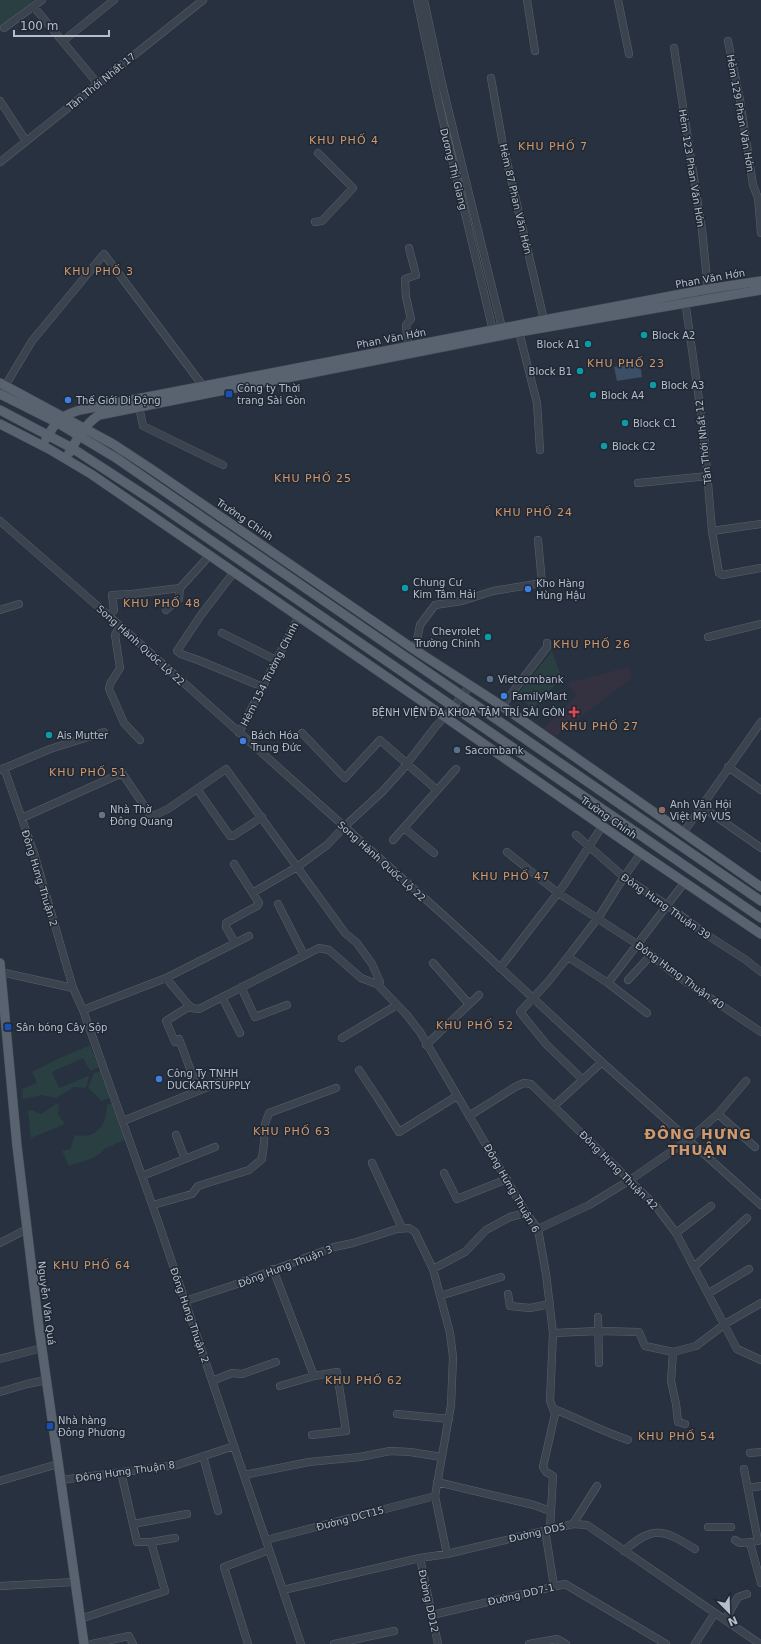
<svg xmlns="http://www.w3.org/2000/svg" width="761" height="1644" viewBox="0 0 761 1644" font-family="'DejaVu Sans',sans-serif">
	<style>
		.medical { fill: #343241 }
		.green { fill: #2a3f41 }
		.water { fill: #3d4e67 }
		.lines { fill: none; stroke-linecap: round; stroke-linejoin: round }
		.minor-casing { stroke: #59616d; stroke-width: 8 }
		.major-casing { stroke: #444c58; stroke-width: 10 }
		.minor { stroke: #3b434f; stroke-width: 7 }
		.major { stroke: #59626f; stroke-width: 9 }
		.culture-dot { fill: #0f9aa8; stroke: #1f2834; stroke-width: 1.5 }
		.transit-dot { fill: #1a4fb4; stroke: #1f2834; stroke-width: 1.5 }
		.shop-dot { fill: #3f7fe0; stroke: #1f2834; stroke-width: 1.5 }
		.service-dot { fill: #5c6f8a; stroke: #1f2834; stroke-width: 1.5 }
		.health-dot { fill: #e0444e; stroke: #1f2834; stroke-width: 1.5 }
		.education-dot { fill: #8d6e63; stroke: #1f2834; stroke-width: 1.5 }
		.worship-dot { fill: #6b7280; stroke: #1f2834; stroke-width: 1.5 }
		.labels { text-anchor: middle; stroke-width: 3; stroke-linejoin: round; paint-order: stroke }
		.street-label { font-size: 10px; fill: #b7beca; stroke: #1f2834 }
		.poi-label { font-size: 10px; fill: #b7beca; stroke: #1f2834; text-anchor: start }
		.neighbourhood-label { font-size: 11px; letter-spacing: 1px; fill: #d1986b; stroke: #1f2834 }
		.district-label { font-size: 14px; font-weight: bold; letter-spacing: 1px; fill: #d1986b; stroke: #1f2834 }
	</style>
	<rect width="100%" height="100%" fill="#27313f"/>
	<path class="medical" d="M628,667L632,678L556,736L543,729L577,695L567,683Z"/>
	<path class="green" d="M0,0H34L0,27Z
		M552,651L562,678L533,709L516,696Z
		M90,1045L99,1067L90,1071L83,1058L52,1072L59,1088L88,1076L89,1077L86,1088L74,1087L56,1098L42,1095L23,1099L22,1089L37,1083L32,1072L57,1059Z
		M101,1071L111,1097L101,1101L98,1097L88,1088L94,1073Z
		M115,1102L127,1139L104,1149C98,1159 79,1162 69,1166L62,1151L70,1149L75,1135C97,1139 106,1126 107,1105Z
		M56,1104L59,1105L58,1114L65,1124L31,1138L28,1111L32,1110L41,1114Z"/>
	<path class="water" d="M640,363L642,377L617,381L614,367Z"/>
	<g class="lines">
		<defs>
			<path id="minor" d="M417,0L439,104L494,335
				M424,0L443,88L503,332
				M527,0L535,51
				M618,0L629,54
				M34,7L98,84
				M4,28L42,0
				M63,41L114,0
				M728,41L740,100L753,185L758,198L761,233
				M674,48L702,230L708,289
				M491,78L503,145L544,320
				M0,101L26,141
				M0,162L203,0
				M315,222L322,221L353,188L318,153
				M684,293L704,435L712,531L719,573L722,575L761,568
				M519,332L537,403L540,450
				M408,346L406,325L411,319L406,297L405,279L416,275L409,248
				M5,386L32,341L104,254L203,386
				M139,407L143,426L223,465
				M638,483L708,476
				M0,521L109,616L450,921L604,1064L761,1205
				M712,531L761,524
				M234,572L201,615L177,651L181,654L198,660L263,687
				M0,610L19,604
				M166,610L179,599L180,588L210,555
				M109,616L114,610L112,595L132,594L180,588
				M120,626L115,635L120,668L110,684L109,689L124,723L140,740
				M222,633L276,660
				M708,637L761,624
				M415,650L420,625L435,605L462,601L493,591L542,583L538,540
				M502,706L547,647V643
				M239,733L299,616
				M302,733L345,778L380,740L437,790
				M728,767L761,790
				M4,768L34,853L73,988L83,1010L159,1224L301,1644
				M0,770L50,749L104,732
				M197,789L230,836H233L262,817
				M701,806L761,848
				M22,818L122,773L149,813L153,816L168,809L226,769L345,933L357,943L372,964L380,982
				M404,828L434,853
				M683,833L761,722
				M576,835L624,877L667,905L704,933L746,960L761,972
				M393,840L456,769
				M507,852L558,893L637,944L676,975L761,1032
				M234,864L259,903L257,906L226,923V927L235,943
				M254,892L297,867L327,845L344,827L382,792L402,770L436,726L445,717L470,686
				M278,904L304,955
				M568,957L608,983L647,1013
				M433,963L469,1004
				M500,968L564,885L603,825
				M0,972L73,988
				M166,978L191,1008L199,1009L319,948L329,950L361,978L377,984L406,1014L420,1032L526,1213L538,1229L546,1274L553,1333L550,1401L555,1414L543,1467L546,1472L553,1476L550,1529
				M628,980L651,955
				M608,983L684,883
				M241,987L255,1017L287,1005
				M222,997L240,1033
				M83,1010L166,978L249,936
				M342,1038L397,1005
				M179,1039L198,1090
				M175,1042L166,1021L190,1006
				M426,1045L479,995
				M359,1070L377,1097L399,1132L457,1096
				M583,1080L546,1044L520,1012L547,983L571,953L600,915L624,877L641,853
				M554,1106L602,1062
				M718,1114L755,1147
				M469,1116L515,1087L524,1083L531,1084L655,1205L676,1233L737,1349L761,1360
				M123,1121L228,1079
				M176,1135L185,1159
				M372,1163L402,1228
				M444,1173L457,1199L507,1179
				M142,1176L215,1147
				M153,1205L192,1194L198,1186L249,1170L262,1159L264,1143L265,1124L269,1113L336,1088
				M538,1229L589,1205L630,1180L688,1140L718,1114L746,1081
				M676,1233L711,1206
				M0,1243L27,1229
				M694,1267L747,1218
				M273,1269L314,1376
				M433,1269L465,1252L486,1230L510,1217L526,1213
				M709,1293L749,1269
				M508,1294L510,1306L530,1308L550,1304
				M440,1296L501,1277
				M185,1301L234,1285L334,1247L353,1243L397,1229L409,1228L415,1232L433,1269L450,1333L453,1357L451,1405L435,1496L447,1554
				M598,1317L599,1363
				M553,1333L599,1331L639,1332L645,1346L673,1352L696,1346L725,1324L761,1303
				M673,1352L671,1381L676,1404L678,1422L685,1424
				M0,1359L42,1348
				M212,1381L232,1373L242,1374L276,1362
				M280,1386L314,1376L337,1372L346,1431L312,1435
				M0,1392L27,1384L46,1380
				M554,1409C579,1419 602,1431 628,1440
				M397,1414L449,1419
				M750,1453L761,1452
				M203,1456L218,1511
				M744,1469L758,1541
				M244,1475L309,1462L360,1457L390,1451L410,1452L442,1457
				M61,1480L177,1465L234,1446
				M0,1481L58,1464
				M437,1482L534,1505L550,1511
				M748,1488L761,1486
				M133,1524L187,1514
				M573,1524L597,1486
				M708,1527H731
				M545,1530L554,1586
				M266,1540L435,1496
				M735,1540L740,1543L753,1542
				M151,1542L175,1538
				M750,1543L761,1583
				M624,1551C654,1524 664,1530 695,1549
				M420,1558L438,1644
				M0,1586L75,1582
				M283,1590L420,1558L447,1554L573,1524L587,1525L760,1644
				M432,1615L565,1584L666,1644
				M80,1619L165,1591L151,1542H137L121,1472
				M725,1620L738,1597L747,1594
				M92,1644L129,1636L133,1644
				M248,1644L224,1567L269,1550
				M334,1644L394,1631
				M529,1644L557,1639L566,1644
				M695,1644L715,1613"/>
			<path id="major" d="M0,383L113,444L151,469L415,650L502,706L761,887
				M0,394L56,422L116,458L761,901
				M0,410L72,448L155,502L761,918
				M0,424L49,449L91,474L445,717L641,853L761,934
				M46,439C56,421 60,416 80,410L544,320L708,289L761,281
				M69,453C77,439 85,424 99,415L519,332L761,290
				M0,963L17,1146L39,1328L84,1644"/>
		</defs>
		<use href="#minor" class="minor-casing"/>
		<use href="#major" class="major-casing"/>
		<use href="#minor" class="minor"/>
		<use href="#major" class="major"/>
	</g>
	<g class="culture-dot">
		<circle cx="644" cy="335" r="4"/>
		<circle cx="588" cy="344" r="4"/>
		<circle cx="580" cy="371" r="4"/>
		<circle cx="653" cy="385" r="4"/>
		<circle cx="593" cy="395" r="4"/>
		<circle cx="625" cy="423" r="4"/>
		<circle cx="604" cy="446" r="4"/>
		<circle cx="405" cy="588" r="4"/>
		<circle cx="488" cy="637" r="4"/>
		<circle cx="49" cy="735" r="4"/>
	</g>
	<g class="transit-dot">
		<rect x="225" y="390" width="8" height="8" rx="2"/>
		<rect x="4" y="1023" width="8" height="8" rx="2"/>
		<rect x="46" y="1422" width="8" height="8" rx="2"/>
	</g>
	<g class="shop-dot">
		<circle cx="68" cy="400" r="4"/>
		<circle cx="528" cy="589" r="4"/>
		<circle cx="504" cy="696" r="4"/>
		<circle cx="243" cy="741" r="4"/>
		<circle cx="159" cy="1079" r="4"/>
	</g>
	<g class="service-dot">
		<circle cx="490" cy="679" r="4"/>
		<circle cx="457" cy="750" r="4"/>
	</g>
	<path class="health-dot" d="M572 706h4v4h4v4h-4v4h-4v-4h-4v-4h4z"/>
	<circle class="education-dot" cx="662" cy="810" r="4"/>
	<circle class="worship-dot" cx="102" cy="815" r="4"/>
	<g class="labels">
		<g class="street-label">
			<text transform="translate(101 81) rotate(-39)" y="4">Tân Thới Nhất 17</text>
			<text transform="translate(741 113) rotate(80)" y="4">Hẻm 129 Phan Văn Hớn</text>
			<text transform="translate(692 168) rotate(81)" y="4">Hẻm 123 Phan Văn Hớn</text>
			<text transform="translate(454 169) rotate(76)" y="4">Dương Thị Giang</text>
			<text transform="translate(516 199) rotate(77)" y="4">Hẻm 87 Phan Văn Hớn</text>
			<text transform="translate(710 278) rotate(-10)" y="4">Phan Văn Hớn</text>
			<text transform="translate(391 338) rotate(-11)" y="4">Phan Văn Hớn</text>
			<text transform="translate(703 442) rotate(-96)" y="4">Tân Thới Nhất 12</text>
			<text transform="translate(245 519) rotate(34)" y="4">Trường Chinh</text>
			<text transform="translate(141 645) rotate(42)" y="4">Song Hành Quốc Lộ 22</text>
			<text transform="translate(269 674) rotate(-63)" y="4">Hẻm 154 Trường Chinh</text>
			<text transform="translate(609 817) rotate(35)" y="4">Trường Chinh</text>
			<text transform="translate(382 861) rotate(42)" y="4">Song Hành Quốc Lộ 22</text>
			<text transform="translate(40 878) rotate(73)" y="4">Đông Hưng Thuận 2</text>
			<text transform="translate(666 906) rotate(35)" y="4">Đông Hưng Thuận 39</text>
			<text transform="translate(680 975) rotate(36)" y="4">Đông Hưng Thuận 40</text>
			<text transform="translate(619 1170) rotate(45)" y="4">Đông Hưng Thuận 42</text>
			<text transform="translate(512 1188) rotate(60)" y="4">Đông Hưng Thuận 6</text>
			<text transform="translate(285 1266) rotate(-21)" y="4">Đông Hưng Thuận 3</text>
			<text transform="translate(47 1303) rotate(83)" y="4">Nguyễn Văn Quá</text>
			<text transform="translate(190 1315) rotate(71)" y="4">Đông Hưng Thuận 2</text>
			<text transform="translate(125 1471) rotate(-8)" y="4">Đông Hưng Thuận 8</text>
			<text transform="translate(350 1518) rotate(-15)" y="4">Đường DCT15</text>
			<text transform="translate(537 1532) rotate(-13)" y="4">Đường DD5</text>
			<text transform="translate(521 1594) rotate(-13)" y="4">Đường DD7-1</text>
			<text transform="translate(429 1601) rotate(78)" y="4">Đường DD12</text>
		</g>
		<g class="poi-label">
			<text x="652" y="339">Block A2</text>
			<text x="580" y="348" text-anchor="end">Block A1</text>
			<text x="572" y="375" text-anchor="end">Block B1</text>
			<text x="661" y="389">Block A3</text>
			<text x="237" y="392">Công ty Thời<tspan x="237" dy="12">trang Sài Gòn</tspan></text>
			<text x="601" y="399">Block A4</text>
			<text x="76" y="404">Thế Giới Di Động</text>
			<text x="633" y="427">Block C1</text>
			<text x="612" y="450">Block C2</text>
			<text x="413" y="586">Chung Cư<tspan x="413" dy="12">Kim Tâm Hải</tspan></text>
			<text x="536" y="587">Kho Hàng<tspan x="536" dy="12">Hùng Hậu</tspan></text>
			<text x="480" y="635" text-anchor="end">Chevrolet<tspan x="480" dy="12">Trường Chinh</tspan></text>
			<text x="498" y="683">Vietcombank</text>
			<text x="512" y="700">FamilyMart</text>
			<text x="565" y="716" text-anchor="end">BỆNH VIỆN ĐA KHOA TÂM TRÍ SÀI GÒN</text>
			<text x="57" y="739">Ais Mutter</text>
			<text x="251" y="739">Bách Hóa<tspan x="251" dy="12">Trung Đức</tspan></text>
			<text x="465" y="754">Sacombank</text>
			<text x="670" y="808">Anh Văn Hội<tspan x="670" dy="12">Việt Mỹ VUS</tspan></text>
			<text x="110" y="813">Nhà Thờ<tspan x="110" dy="12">Đông Quang</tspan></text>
			<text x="16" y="1031">Sân bóng Cây Sộp</text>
			<text x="167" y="1077">Công Ty TNHH<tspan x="167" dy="12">DUCKARTSUPPLY</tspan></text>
			<text x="58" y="1424">Nhà hàng<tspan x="58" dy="12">Đông Phương</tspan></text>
		</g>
		<g class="neighbourhood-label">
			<text x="344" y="144">KHU PHỐ 4</text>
			<text x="553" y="150">KHU PHỐ 7</text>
			<text x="99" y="275">KHU PHỐ 3</text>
			<text x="626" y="367">KHU PHỐ 23</text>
			<text x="313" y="482">KHU PHỐ 25</text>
			<text x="534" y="516">KHU PHỐ 24</text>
			<text x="162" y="607">KHU PHỐ 48</text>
			<text x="592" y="648">KHU PHỐ 26</text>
			<text x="600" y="730">KHU PHỐ 27</text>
			<text x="88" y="776">KHU PHỐ 51</text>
			<text x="511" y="880">KHU PHỐ 47</text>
			<text x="475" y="1029">KHU PHỐ 52</text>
			<text x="292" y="1135">KHU PHỐ 63</text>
			<text x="92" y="1269">KHU PHỐ 64</text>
			<text x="364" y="1384">KHU PHỐ 62</text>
			<text x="677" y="1440">KHU PHỐ 54</text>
		</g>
		<g class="district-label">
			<text x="698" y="1139">ĐÔNG HƯNG<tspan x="698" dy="16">THUẬN</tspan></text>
		</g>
	</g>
	<g transform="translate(729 1612) rotate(157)" stroke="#1f2834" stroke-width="3" paint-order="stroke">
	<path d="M0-3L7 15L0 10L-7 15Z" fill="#b7beca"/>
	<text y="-6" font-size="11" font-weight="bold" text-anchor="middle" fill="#b7beca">N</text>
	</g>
	<path d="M14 30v6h95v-6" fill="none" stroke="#b7beca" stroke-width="2"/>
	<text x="20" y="30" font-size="12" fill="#b7beca" stroke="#1f2834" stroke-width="3" paint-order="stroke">100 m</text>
</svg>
